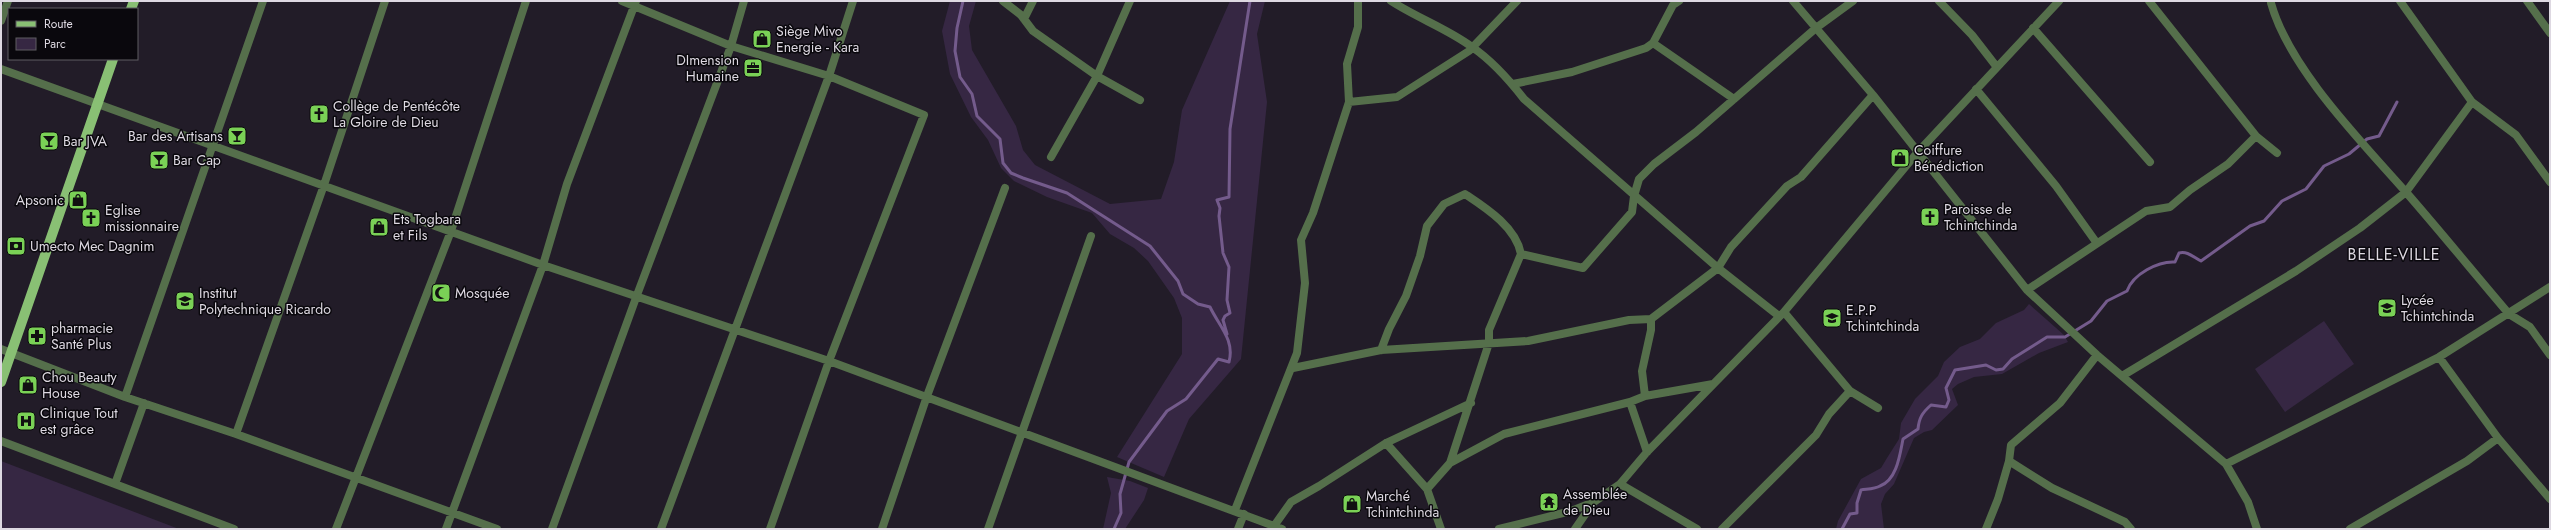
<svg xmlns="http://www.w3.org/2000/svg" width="2551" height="530" viewBox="0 0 2551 530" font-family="Jost,sans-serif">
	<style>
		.green { fill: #362743 }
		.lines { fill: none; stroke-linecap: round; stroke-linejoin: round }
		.stream { stroke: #745b8c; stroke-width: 3 }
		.street { stroke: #556f4b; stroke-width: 8 }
		.primary { stroke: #89c074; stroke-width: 10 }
		.labels { text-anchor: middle; stroke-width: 3; stroke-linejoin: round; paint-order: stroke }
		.poi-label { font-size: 14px; fill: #ded9e2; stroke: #0a080d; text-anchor: start }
		.quarter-label { font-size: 16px; letter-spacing: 1px; fill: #ded9e2; stroke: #0a080d }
	</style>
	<rect width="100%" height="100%" fill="#221c28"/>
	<path class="green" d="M950,1H976L969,26L972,50L1016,126L1023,150L1035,165L1110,204L1161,199L1174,162L1182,110L1230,1H1265L1257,34L1267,102L1241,359L1189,419L1164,477L1117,457L1182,354V318L1174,298L1148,261L1134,248L1110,234L1092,213L1047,197L1014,181L1001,168L988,140L971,117L950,74L942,31Z
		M2029,304L2064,335L2068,342L2039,353L2002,374L1974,377L1958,384L1952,389L1958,405L1932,430L1924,432L1914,438L1894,484L1885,494L1881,504L1884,529H1836L1838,521L1861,479L1881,468L1887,458L1899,439L1901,423L1915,399L1938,376L1944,362L1960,347L1980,339L1996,323L2024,310Z
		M2324,321L2354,364L2285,412L2255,369Z
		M1,461L179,529H1Z
		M1107,477L1130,481L1148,488L1144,500L1125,529H1103L1111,493Z"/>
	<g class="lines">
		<path class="stream" d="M963,1L957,28L955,51L960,77L972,94L977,116L1000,139L1003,163L1011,173L1023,178L1067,193L1150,246L1178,281L1183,294L1198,304L1210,307C1219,326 1235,340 1229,362L1218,359L1186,399L1167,411L1129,462L1120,494L1121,513L1114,529
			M1227,334L1223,320L1225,316L1230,313L1227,300L1229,267L1223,253L1219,216L1220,208L1217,200L1229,197L1230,129L1250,1
			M1842,529L1850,514L1857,513V503L1861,490C1867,489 1875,489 1880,486C1897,480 1900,454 1903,439L1918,429C1919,418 1922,413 1931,405L1946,407L1949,400L1946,388L1955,370L1986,365L1996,370L2003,369L2012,359L2047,337H2065L2091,321L2107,301L2127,291C2133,274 2158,261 2175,262L2179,253C2188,251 2193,257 2201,261L2250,226L2264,221L2282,201L2306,189L2324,166L2349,154L2367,139L2379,136L2397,102"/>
		<path class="street" d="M622,1L731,46L829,76L924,115L829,361L770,529
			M1003,1L1021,15L1033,31L1097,76L1140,100
			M1391,1C1417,18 1448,29 1472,47C1491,60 1510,81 1524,99L1718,268L1779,316
			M1793,1L1873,95L2027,290L2097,355L2226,464L2439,357L2550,287
			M1939,1L1972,35L1996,66
			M2149,1L2256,136L2277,153
			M2527,1L2550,33
			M2271,3C2289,68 2360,140 2405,191C2440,231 2474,273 2509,314L2530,327L2550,355
			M1024,19L1033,1
			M1,21L8,1
			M2033,28L2150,162
			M1653,43L1734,99
			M1,69L543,265L829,361L1282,529
			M1513,84L1572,72L1646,48L1653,43L1673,5L1679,1
			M1976,89L2056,186L2096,242
			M1349,102L1397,97L1469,51L1517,1
			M2472,102L2516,135L2550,182
			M1051,157L1097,76L1130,1
			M1521,254L1583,268L1632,212L1634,196L1639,179L1654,164L1696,132L1816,28L1853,1
			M2027,290L2146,211L2170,207L2190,190L2228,164L2256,136
			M1784,312L1850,391L1878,408
			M1,349L125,397L236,434L497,529
			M1381,350L1389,329L1406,296L1420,256L1427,226L1444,204L1465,194C1486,208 1516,227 1521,254L1489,330V343L1450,463
			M2097,355L2060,403L2011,445L2009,461L2052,488L2125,522L2131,529
			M2439,357L2498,438L2550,499
			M1293,368L1381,350L1528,341L1629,320L1651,319L1718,268L1731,247L1787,186L1801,177L1873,95
			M2122,376L2296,271L2360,228L2406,192L2472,102L2400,1
			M1645,396L1713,384
			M125,397L263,1
			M1630,402L1645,396L1642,371L1651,330V319
			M236,434L324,185L385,1
			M1,441L234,529
			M1386,443L1427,489L1441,529
			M2226,464L2248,502L2257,529
			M115,484L144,403
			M1620,484L1697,529
			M1427,489L1450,463L1504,434L1630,402L1647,452
			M1235,510L1297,353L1305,283L1301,240L1313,213L1349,102L1347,64L1358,27V1
			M1274,526L1291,502L1319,486L1386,443L1471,403
			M336,529L451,231L526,1
			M446,529L543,265L567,184L636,1
			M552,529L637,295L731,46L744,1
			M661,529L829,76L853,1
			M882,529L927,396L1005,188
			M988,529L1091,236
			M1238,529L1244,514
			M1499,529L1571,511L1594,502L1620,484L1647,452L1784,312L1917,153L2059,1
			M1575,529L1593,503
			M1722,529L1816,435L1829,414L1850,391
			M1986,529L1998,499L2009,461
			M2350,529L2467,461L2498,438"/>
		<path class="primary" d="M131,9L134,1
			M1,382L113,59"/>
	</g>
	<defs>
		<symbol id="shop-square" viewBox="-11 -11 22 22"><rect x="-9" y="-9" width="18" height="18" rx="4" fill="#7ad156" stroke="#0a080d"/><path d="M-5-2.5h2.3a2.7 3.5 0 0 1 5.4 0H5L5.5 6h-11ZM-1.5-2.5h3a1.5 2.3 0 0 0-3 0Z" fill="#111"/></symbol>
		<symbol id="office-square" viewBox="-11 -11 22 22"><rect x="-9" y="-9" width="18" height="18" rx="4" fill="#7ad156" stroke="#0a080d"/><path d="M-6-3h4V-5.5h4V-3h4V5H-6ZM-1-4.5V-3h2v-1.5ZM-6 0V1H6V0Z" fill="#111"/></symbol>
		<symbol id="church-square" viewBox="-11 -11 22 22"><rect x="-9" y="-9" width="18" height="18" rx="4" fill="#7ad156" stroke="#0a080d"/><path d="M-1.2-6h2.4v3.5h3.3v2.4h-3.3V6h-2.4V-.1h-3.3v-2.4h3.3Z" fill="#111"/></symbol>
		<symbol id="bar-square" viewBox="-11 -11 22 22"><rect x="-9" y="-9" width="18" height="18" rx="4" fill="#7ad156" stroke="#0a080d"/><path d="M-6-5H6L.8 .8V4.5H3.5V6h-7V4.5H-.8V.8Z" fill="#111"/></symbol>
		<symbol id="bank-square" viewBox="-11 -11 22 22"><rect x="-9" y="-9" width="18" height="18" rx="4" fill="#7ad156" stroke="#0a080d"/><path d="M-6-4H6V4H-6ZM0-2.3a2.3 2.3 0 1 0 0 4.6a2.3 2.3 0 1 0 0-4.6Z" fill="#111"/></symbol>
		<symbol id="mosque-square" viewBox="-11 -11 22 22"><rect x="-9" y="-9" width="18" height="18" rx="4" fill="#7ad156" stroke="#0a080d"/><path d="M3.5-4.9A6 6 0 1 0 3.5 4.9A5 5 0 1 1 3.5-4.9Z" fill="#111"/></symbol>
		<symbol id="school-square" viewBox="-11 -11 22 22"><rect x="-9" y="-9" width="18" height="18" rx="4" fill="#7ad156" stroke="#0a080d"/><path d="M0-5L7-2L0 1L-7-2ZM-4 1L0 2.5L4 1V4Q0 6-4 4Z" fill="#111"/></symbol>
		<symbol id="pharmacy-square" viewBox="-11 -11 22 22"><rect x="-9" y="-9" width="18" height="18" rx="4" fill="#7ad156" stroke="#0a080d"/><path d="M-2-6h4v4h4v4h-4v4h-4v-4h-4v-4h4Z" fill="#111"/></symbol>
		<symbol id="hospital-square" viewBox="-11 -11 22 22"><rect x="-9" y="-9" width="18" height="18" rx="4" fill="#7ad156" stroke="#0a080d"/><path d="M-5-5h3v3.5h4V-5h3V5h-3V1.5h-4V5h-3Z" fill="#111"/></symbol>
		<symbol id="temple-square" viewBox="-11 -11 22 22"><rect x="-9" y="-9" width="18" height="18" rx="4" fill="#7ad156" stroke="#0a080d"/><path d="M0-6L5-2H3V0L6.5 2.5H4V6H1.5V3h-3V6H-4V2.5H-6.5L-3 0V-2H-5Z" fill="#111"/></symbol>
	</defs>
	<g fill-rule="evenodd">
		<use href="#shop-square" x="751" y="28" width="22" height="22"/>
		<use href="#office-square" x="742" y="57" width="22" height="22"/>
		<use href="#church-square" x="308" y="103" width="22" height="22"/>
		<use href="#bar-square" x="226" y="125" width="22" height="22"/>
		<use href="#bar-square" x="38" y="130" width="22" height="22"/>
		<use href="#shop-square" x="1889" y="147" width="22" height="22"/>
		<use href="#bar-square" x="148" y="149" width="22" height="22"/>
		<use href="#shop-square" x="67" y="189" width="22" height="22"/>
		<use href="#church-square" x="1919" y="206" width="22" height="22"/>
		<use href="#church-square" x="80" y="207" width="22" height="22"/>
		<use href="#shop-square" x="368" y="216" width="22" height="22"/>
		<use href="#bank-square" x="5" y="235" width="22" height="22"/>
		<use href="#mosque-square" x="430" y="282" width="22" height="22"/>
		<use href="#school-square" x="174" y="290" width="22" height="22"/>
		<use href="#school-square" x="2376" y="297" width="22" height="22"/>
		<use href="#school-square" x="1821" y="307" width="22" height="22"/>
		<use href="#pharmacy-square" x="26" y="325" width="22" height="22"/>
		<use href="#shop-square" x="17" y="374" width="22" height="22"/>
		<use href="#hospital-square" x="15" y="410" width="22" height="22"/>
		<use href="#temple-square" x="1538" y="491" width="22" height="22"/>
		<use href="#shop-square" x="1341" y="493" width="22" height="22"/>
	</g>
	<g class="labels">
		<g class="poi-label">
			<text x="776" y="36">Siège Mivo<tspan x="776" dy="16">Energie - Kara</tspan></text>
			<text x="739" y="65" text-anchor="end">DImension<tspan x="739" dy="16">Humaine</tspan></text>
			<text x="333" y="111">Collège de Pentécôte<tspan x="333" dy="16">La Gloire de Dieu</tspan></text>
			<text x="223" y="141" text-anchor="end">Bar des Artisans</text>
			<text x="63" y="146">Bar JVA</text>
			<text x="1914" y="155">Coiffure<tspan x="1914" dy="16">Bénédiction</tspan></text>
			<text x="173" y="165">Bar Cap</text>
			<text x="64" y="205" text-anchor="end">Apsonic</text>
			<text x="1944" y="214">Paroisse de<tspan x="1944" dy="16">Tchintchinda</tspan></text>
			<text x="105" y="215">Eglise<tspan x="105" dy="16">missionnaire</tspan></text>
			<text x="393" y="224">Ets Togbara<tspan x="393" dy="16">et Fils</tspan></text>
			<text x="30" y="251">Umecto Mec Dagnim</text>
			<text x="199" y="298">Institut<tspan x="199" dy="16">Polytechnique Ricardo</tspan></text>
			<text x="455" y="298">Mosquée</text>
			<text x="2401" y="305">Lycée<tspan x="2401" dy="16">Tchintchinda</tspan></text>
			<text x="1846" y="315">E.P.P<tspan x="1846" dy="16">Tchintchinda</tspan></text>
			<text x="51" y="333">pharmacie<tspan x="51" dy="16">Santé Plus</tspan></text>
			<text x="42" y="382">Chou Beauty<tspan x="42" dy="16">House</tspan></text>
			<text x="40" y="418">Clinique Tout<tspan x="40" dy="16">est grâce</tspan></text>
			<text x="1563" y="499">Assemblée<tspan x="1563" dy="16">de Dieu</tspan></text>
			<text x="1366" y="501">Marché<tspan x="1366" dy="16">Tchintchinda</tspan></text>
		</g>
		<g class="quarter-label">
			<text x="2394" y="260">BELLE-VILLE</text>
		</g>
	</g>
	<rect width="2551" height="530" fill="none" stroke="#ded9e2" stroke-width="4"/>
	<rect x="8" y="8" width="130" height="52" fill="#0a080d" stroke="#5f5c62"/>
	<rect x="16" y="21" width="20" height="6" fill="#89c074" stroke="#5f5c62"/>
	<text x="44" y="28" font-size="12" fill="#ded9e2">Route</text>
	<rect x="16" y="38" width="20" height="12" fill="#362743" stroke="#5f5c62"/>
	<text x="44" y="48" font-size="12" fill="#ded9e2">Parc</text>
</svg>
